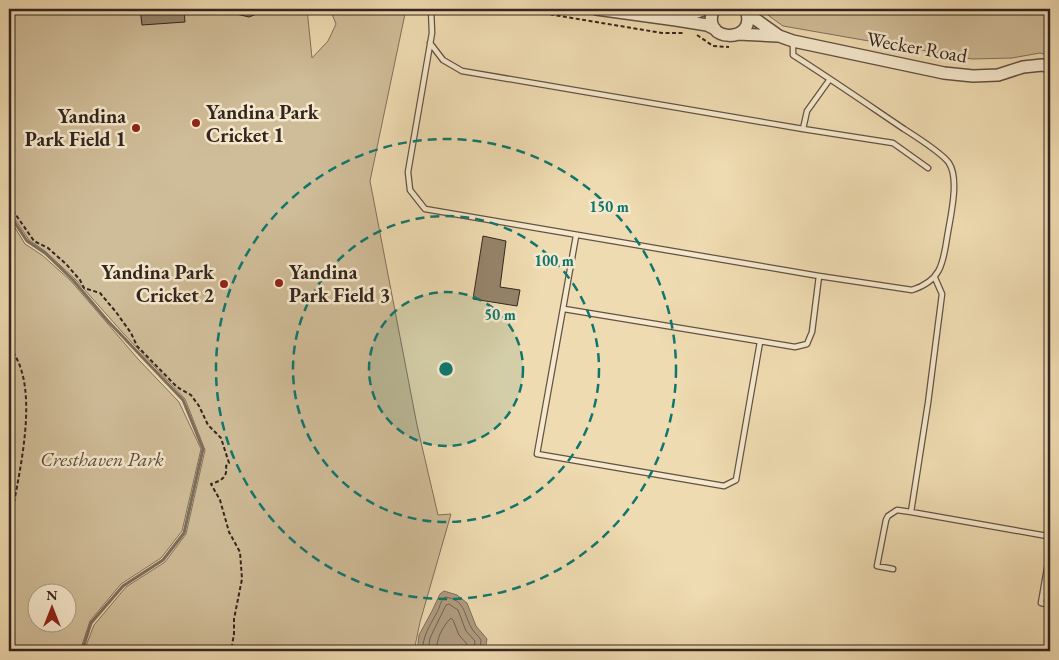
<svg xmlns="http://www.w3.org/2000/svg" width="1059" height="660" viewBox="0 0 1059 660" font-family="'EB Garamond',serif">
	<style>
		.green { fill: #cfbc98; stroke: #81705c; fill-rule: evenodd }
		.water { fill: #af9d80; stroke: #7d6d5a }
		.lines { fill: none; stroke-linecap: round; stroke-linejoin: round }
		.shore { stroke: #716150; stroke-width: 1 }
		.stream { stroke: #7d6d5a; stroke-width: 3 }
		.building { fill: #95846b; stroke: #332520 }
		.service-casing { stroke: #625244; stroke-width: 7 }
		.tertiary-casing { stroke: #625244; stroke-width: 14 }
		.path { stroke: #332520; stroke-width: 2; stroke-dasharray: 4 2.5; stroke-linecap: butt }
		.service { stroke: #f5e8cc; stroke-width: 4.5 }
		.tertiary { stroke: #f5e8cc; stroke-width: 11 }
		.ring { fill: none; stroke: #0f766e; stroke-width: 2.5; stroke-dasharray: 9 6 }
		.poi-dot { fill: #8f2418; stroke: #f5e8cc; stroke-width: 2 }
		.labels { text-anchor: middle; stroke-width: 5; stroke-linejoin: round; paint-order: stroke }
		.street-label { font-size: 20px; fill: #332520; stroke: #f5e8cc }
		.poi-label { font-size: 20px; font-weight: bold; fill: #332520; stroke: #f5e8cc; text-anchor: start }
		.park-label { font-size: 20px; font-style: italic; fill: #5a4b3e; stroke: #f5e8cc }
		.centre { fill: #0f766e; stroke: #f5e8cc; stroke-width: 2.5 }
		.ring-label { font-size: 15px; text-anchor: middle; font-weight: bold; fill: #0f766e; stroke: #f5e8cc; stroke-width: 5; stroke-linejoin: round; paint-order: stroke }
	</style>
	<rect width="100%" height="100%" fill="#efdbb1"/>
	<filter id="stains"><feTurbulence type="fractalNoise" baseFrequency=".004" numOctaves="4"/><feColorMatrix values="0 0 0 0 .2 0 0 0 0 .09 0 0 0 0 .02 0 0 0 .5 -.17"/></filter>
	<radialGradient id="worn" r=".72"><stop offset=".6" stop-color="#630" stop-opacity="0"/><stop offset="1" stop-color="#630" stop-opacity=".3"/></radialGradient>
	<path class="green" d="M9,9H307L312,58L328,41L336,24L330,9H406L370,181L417,425L438,515L451,514L420,622L414,651H84L94,625L126,587L165,562L186,534L205,450L185,399L123,333L76,280L45,251L29,240L9,210Z
		M763,9H1050V56L1040,53L1012,58L972,59L783,26L769,16Z
		M9,218L25,244L42,255L71,281L138,359L179,402L201,449L182,531L161,558L121,584L90,621L80,651H9ZM38,592H68V622H38Z"/>
	<path class="water" d="M444,591L457,595L467,603L476,626L487,639L485,651H417L419,635L432,611L440,594Z"/>
	<g class="lines">
		<path class="shore" d="M422,651C424,634 428,629 436,614C440,608 440,601 445,597C465,600 463,612 471,627C473,632 478,635 481,640L480,651
			M428,651L430,638L446,605L449,604L458,610L466,631L475,641L474,651
			M436,651C437,638 442,627 451,618L453,620L459,635L467,644L466,651"/>
		<path class="stream" d="M9,214L27,241L45,253L73,280L107,320L183,400L203,449L184,533L163,560L123,586L91,623L82,651"/>
	</g>
	<path class="building" d="M140,9H184L185,22L142,25Z
		M229,9H269L249,17L228,12Z
		M483,236L506,241L500,287L520,290L517,306L473,299Z"/>
	<g class="lines">
		<defs>
			<path id="service" d="M431,9L432,33L408,172L410,190L425,209L819,276L912,290C940,281 943,265 947,238C950,218 960,180 949,163C942,153 915,136 904,129C867,104 831,79 793,55V43
				M430,43L443,60L462,71L803,129L807,111L830,79
				M803,129L893,143L928,168
				M576,236L537,454L724,486L736,480L760,342
				M935,278L942,294L928,403L911,512L1047,536L1050,543
				M564,309L795,347L807,344L812,332L819,276
				M1050,551L1041,603L1050,605
				M893,569L877,566L886,520L888,516L897,510L911,512"/>
			<path id="tertiary" d="M596,9L676,20L707,25L715,29
				M714,9C698,43 759,45 746,10
				M748,14L779,36L793,41L944,73L973,76L998,75L1023,67L1042,65L1050,67
				M678,19L705,9
				M738,34L777,36"/>
		</defs>
		<use href="#service" class="service-casing"/>
		<use href="#tertiary" class="tertiary-casing"/>
		<path class="path" d="M518,9L662,33H685
			M697,35L713,46L729,47
			M9,205L34,241L48,248L66,264L80,280L84,288L100,293L116,312L131,333L137,346L177,387L191,395L199,406L208,425L221,438L229,463L226,466C228,478 220,481 211,484L220,500L229,532L240,552L242,579L234,619V634L231,651
			M9,347C44,387 16,482 9,531"/>
		<use href="#service" class="service"/>
		<use href="#tertiary" class="tertiary"/>
	</g>
	<circle cx="446" cy="369" r="77" fill="#0f766e" fill-opacity=".12"/>
	<g class="ring">
		<circle cx="446" cy="369" r="77"/>
		<circle cx="446" cy="369" r="153"/>
		<circle cx="446" cy="369" r="230"/>
	</g>
	<g class="poi-dot">
		<circle cx="196" cy="123" r="5"/>
		<circle cx="136" cy="128" r="5"/>
		<circle cx="279" cy="283" r="5"/>
		<circle cx="224" cy="284" r="5"/>
	</g>
	<g class="labels">
		<g class="street-label">
			<text transform="translate(917 47) rotate(10)" y="7">Wecker Road</text>
		</g>
		<g class="poi-label">
			<text x="206" y="119">Yandina Park<tspan x="206" dy="23">Cricket 1</tspan></text>
			<text x="126" y="123" text-anchor="end">Yandina<tspan x="126" dy="23">Park Field 1</tspan></text>
			<text x="214" y="279" text-anchor="end">Yandina Park<tspan x="214" dy="23">Cricket 2</tspan></text>
			<text x="289" y="279">Yandina<tspan x="289" dy="23">Park Field 3</tspan></text>
		</g>
		<g class="park-label">
			<text x="102" y="466">Cresthaven Park</text>
		</g>
	</g>
	<circle cx="446" cy="369" r="8" class="centre"/>
	<g class="ring-label">
		<text x="609" y="212">150 m</text>
		<text x="554" y="266">100 m</text>
		<text x="500" y="320">50 m</text>
	</g>
	<rect width="1059" height="660" fill="none" stroke="#efdbb1" stroke-width="30"/>
	<rect x="10" y="10" width="1039" height="640" fill="none" stroke="#332520" stroke-width="2.5"/>
	<rect x="15" y="15" width="1029" height="630" fill="none" stroke="#332520"/>
	<g transform="translate(52 608)"><circle r="24" fill="#f5e8cc" stroke="#a79a87"/>
	<path d="M0-4L9 19L0 12L-9 19Z" fill="#8f2418"/>
	<text y="-8" font-size="14" font-weight="bold" text-anchor="middle" fill="#332520">N</text>
	</g>
	<rect width="100%" height="100%" filter="url(#stains)"/>
	<rect width="100%" height="100%" fill="url(#worn)"/>
</svg>
